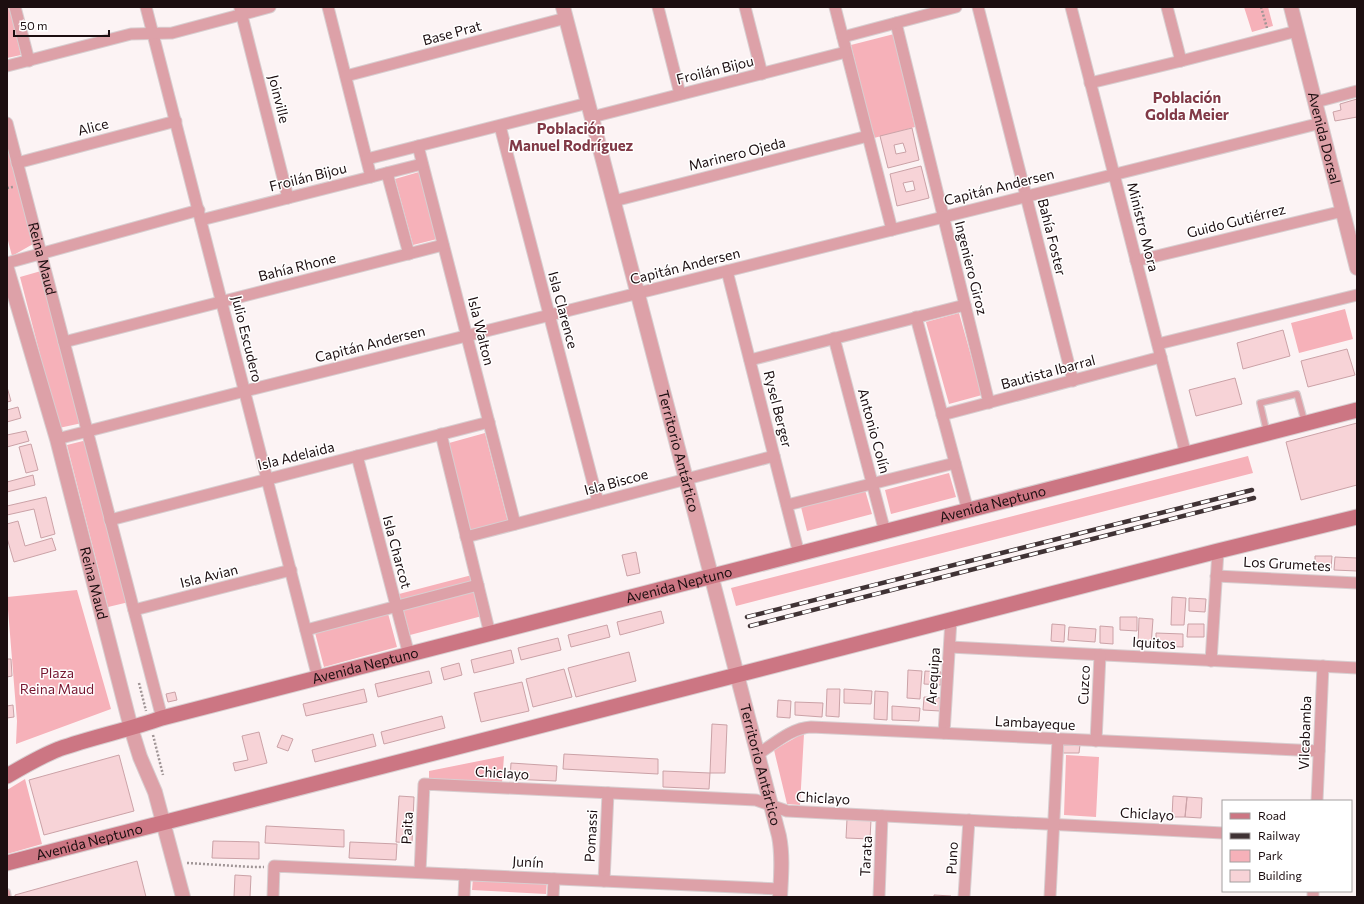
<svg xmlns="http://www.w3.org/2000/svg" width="1364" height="904" viewBox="0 0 1364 904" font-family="Commissioner,sans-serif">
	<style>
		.green { fill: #f6b1b9 }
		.building { fill: #f7d3d7; stroke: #cba2a7; fill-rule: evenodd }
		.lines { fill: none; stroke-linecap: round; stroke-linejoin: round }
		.service-casing { stroke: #d8ced0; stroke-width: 8 }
		.minor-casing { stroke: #d8ced0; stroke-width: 13 }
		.tertiary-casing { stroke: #d8ced0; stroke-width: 16 }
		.secondary-casing { stroke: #d8ced0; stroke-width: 17 }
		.path { stroke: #a09596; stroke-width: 2.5; stroke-dasharray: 2 2; stroke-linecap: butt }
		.service { stroke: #dda1a8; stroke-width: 5.5 }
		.minor { stroke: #dda1a8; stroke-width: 11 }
		.tertiary { stroke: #dda1a8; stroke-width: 14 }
		.secondary { stroke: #cc7683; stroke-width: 15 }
		.rail-casing { stroke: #403335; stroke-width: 4.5 }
		.rail { stroke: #fff; stroke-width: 3; stroke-dasharray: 9; stroke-linecap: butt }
		.labels { text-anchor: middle; stroke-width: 3; stroke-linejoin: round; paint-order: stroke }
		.street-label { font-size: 14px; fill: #1c0e10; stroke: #fff }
		.park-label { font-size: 14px; fill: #771731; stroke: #fff }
		.neighbourhood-label { font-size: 15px; font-weight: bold; fill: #813946; stroke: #fff }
	</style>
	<rect width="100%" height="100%" fill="#fcf3f4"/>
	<path class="green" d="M7,7H10L21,55L7,58Z
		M1244,7H1268L1273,26L1252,32Z
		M894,34L915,127L874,138L851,45Z
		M7,136L33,244L12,256L7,237Z
		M419,172L437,239L413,245L395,179Z
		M41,271L82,423L59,428L20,277Z
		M1345,309L1353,339L1299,353L1291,323Z
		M959,313L982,395L949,404L926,322Z
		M485,433L508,522L470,530L449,443Z
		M87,440L129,602L108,607L67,445Z
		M1248,456L1253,473L736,606L731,588Z
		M949,473L956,497L891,514L885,490Z
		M865,490L872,514L807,531L801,507Z
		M472,575L482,616L410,635L399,594Z
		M77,590L111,709L16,744L17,721L7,597Z
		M386,606L397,647L324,667L313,625Z
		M804,734L800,805L787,804L774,750L800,735Z
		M1066,755L1099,757L1096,817L1064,815Z
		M504,756L502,783L429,779V771Z
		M25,779L42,844L7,854V790Z
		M473,878L547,881L546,894L472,890Z"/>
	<path class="building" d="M1357,99V117L1335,121L1333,112L1341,110L1340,104Z
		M912,128L919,160L888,168L880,136ZM903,143L906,152L896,154L894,145Z
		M921,166L929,198L897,206L890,174ZM913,181L915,190L906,192L903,183Z
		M1283,330L1290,356L1243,369L1237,343Z
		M1347,349L1355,375L1308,387L1301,361Z
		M1235,378L1242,404L1196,416L1189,390Z
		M7,387L11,401L7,402Z
		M18,407L21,418L7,422V410Z
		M1357,423V485L1301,500L1286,442Z
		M26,431L29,441L7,447V435Z
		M31,444L38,470L26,473L19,447Z
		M33,475L35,485L7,492V482Z
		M46,497L55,534L41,538L34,509L7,515V506Z
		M18,521L25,546L52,538L56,550L14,562L7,538V524Z
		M636,552L640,573L627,576L622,555Z
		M1315,556H1332L1331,569H1315Z
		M1335,557L1357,558V571L1334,570Z
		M1172,597L1186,598L1184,625H1171Z
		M1189,598L1206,599L1205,612L1189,611Z
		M661,611L664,623L620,635L617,622Z
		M1120,617H1137V631L1120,630Z
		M1139,618L1153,619L1151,646H1138Z
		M1052,624L1065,625L1064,642L1051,641Z
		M1188,624H1204V637H1187Z
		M607,625L610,637L571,647L568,635Z
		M1100,626L1113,627V644L1100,643Z
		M1069,627L1096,629L1095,642L1068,640Z
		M1156,633L1183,634V647L1156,646Z
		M558,638L561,650L521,660L518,648Z
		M511,650L514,663L474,673L471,660Z
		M629,652L636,681L576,697L568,668Z
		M7,659H11L12,676L7,677Z
		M459,663L462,675L444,680L441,668Z
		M564,669L572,697L533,707L526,679Z
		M908,670L922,671L920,699L907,698Z
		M429,671L432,683L378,697L375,684Z
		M925,671L941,672V685L924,684Z
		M522,682L529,711L481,722L474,693Z
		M364,689L367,702L306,716L303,704Z
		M827,689H840L839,717L826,716Z
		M844,689L872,691L871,704L844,703Z
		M875,691L888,692L887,720L874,719Z
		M175,692L177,700L168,702L166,694Z
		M924,697L941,698L940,711L923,710Z
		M778,700L791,701L790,718L777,717Z
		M795,702L823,703L822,717L795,715Z
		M13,705L14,717L7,718V706Z
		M892,706L920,708L919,721L892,720Z
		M442,716L445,728L384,744L381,732Z
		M712,724L727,725L725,773H710Z
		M259,732L267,763L235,771L233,763L248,760L242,736Z
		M373,734L376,746L315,762L312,750Z
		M282,735L293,739L288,751L277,747Z
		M1063,745H1080L1079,753H1063Z
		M564,754L658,759V774L563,769Z
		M119,755L134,811L44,835L29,780Z
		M511,763L557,766L556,781L510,779Z
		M663,771L710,773L709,789L663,787Z
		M399,796L414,797L412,843L396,842Z
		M1173,796L1187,797L1185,817H1172Z
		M1187,797L1202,798L1201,818L1185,817Z
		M847,819L871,820L870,839L846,838Z
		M266,826L344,830V847L265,843Z
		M213,841L259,842V859L212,858Z
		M350,842L397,844L396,860L349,858Z
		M137,861L146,897H15V895Z
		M235,875L251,876L250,897H234Z
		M934,895L951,896V897H934Z"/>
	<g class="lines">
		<defs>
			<path id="service" d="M1267,433L1260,403L1297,394L1305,423
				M7,892L8,897"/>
			<g id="minor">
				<path d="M15,7L29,61"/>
				<path d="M146,7L318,678"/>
				<path d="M328,7L371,177"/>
				<path d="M658,7L680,94"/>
				<path d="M745,7L762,74"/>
				<path d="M835,7L892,230"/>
				<path d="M978,7L1073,381"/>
				<path d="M1071,7L1186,455"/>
				<path d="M1167,7L1181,61"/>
				<path d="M240,8L288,198"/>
				<path d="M896,23L989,403"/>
				<path d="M843,37L956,7"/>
				<path d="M7,66L131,34L172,33L270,7"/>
				<path d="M346,76L566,18"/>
				<path d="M1090,83L1181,61L1297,31"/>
				<path d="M1316,102L1357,91"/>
				<path d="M592,117L846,52"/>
				<path id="s1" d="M7,123L162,718"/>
				<path d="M500,126L598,502"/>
				<path d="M418,146L515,524"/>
				<path d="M367,159L588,103"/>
				<path d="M17,163L176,121"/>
				<path d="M387,173L409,254"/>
				<path d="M614,201L868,136"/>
				<path d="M201,220L422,164"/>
				<path d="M1136,261L1343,211"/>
				<path d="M7,263L199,210"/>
				<path d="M727,271L799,554"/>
				<path d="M916,317L968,511"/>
				<path d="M834,338L885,532"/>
				<path d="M64,342L443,245"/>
				<path d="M1158,344L1357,295"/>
				<path d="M750,360L965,305"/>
				<path d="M942,415L1161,357"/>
				<path d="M441,434L490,634"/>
				<path d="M57,439L245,391L1321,123"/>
				<path d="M357,456L409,655"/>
				<path d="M787,505L955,463"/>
				<path d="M110,520L489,422"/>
				<path d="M466,537L774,456"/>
				<path d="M1216,576L1357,583"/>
				<path d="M134,610L291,570"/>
				<path d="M306,630L478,585"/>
				<path d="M950,647L1357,668"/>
				<path d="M1211,661L1218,551"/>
				<path d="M944,733L951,620"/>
				<path d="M1096,741L1100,655"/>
				<path d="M758,754C774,744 791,728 811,727L1319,751"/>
				<path d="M1317,801L1323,666"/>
				<path d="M420,872L424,784L756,800L787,811L1223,833"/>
				<path d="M604,881L608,793"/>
				<path d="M273,897L274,866L780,889"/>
				<path d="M464,897L465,875"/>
				<path d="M553,897L554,879"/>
				<path d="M879,897L882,816"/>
				<path d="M964,897L969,820"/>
				<path d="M1050,897L1058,739"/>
				<path d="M1313,897V891"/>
			</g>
			<g id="tertiary">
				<path id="s2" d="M563,7L779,836C783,856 781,877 780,897"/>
				<path id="s3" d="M1291,7L1357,268"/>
				<path id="s4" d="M7,269L57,439L131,728L140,757L155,792L183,897"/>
			</g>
			<g id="secondary">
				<path id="s5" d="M7,776C24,766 41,756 59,749C93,737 128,730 162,718L1357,410"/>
				<path id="s6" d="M7,863L1218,551L1357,517"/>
			</g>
		</defs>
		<use href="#service" class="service-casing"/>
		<use href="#minor" class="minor-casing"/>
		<use href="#tertiary" class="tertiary-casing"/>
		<use href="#secondary" class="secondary-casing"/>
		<path class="path" d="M1261,7L1267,28
			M7,188L13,187
			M139,683L146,711
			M153,735L163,775
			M187,863L253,867H264"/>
		<use href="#service" class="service"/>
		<use href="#minor" class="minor"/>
		<use href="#tertiary" class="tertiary"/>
		<use href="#secondary" class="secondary"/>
		<defs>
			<path id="rail" d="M747,617L1252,490
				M750,626L1254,498"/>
		</defs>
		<use href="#rail" class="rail-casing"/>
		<use href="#rail" class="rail"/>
	</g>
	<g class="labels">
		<g class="street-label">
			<text transform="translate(452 33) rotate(-15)" y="5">Base Prat</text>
			<text transform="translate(715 70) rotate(-14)" y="5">Froilán Bijou</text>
			<text transform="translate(279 99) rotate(76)" y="5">Joinville</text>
			<text transform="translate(93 127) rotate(-15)" y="5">Alice</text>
			<text dy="5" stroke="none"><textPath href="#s3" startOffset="135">Avenida Dorsal</textPath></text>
			<text transform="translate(737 154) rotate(-14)" y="5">Marinero Ojeda</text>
			<text transform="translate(308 177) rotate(-14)" y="5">Froilán Bijou</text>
			<text transform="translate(999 187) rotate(-14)" y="5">Capitán Andersen</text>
			<text transform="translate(1236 221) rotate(-14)" y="5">Guido Gutiérrez</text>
			<text transform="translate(1143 227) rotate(76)" y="5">Ministro Mora</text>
			<text transform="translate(1052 237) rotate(76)" y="5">Bahía Foster</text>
			<text dy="5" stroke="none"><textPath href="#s1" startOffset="140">Reina Maud</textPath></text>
			<text transform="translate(685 266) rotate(-14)" y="5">Capitán Andersen</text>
			<text transform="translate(297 267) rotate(-14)" y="5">Bahía Rhone</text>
			<text transform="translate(971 268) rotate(76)" y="5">Ingeniero Giroz</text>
			<text transform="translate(563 310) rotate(75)" y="5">Isla Clarence</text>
			<text transform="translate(481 331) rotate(76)" y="5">Isla Walton</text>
			<text transform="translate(247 339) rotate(76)" y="5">Julio Escudero</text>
			<text transform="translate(370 344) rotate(-14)" y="5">Capitán Andersen</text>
			<text transform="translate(1048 372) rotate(-15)" y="5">Bautista Ibarral</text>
			<text transform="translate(778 409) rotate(76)" y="5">Rysel Berger</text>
			<text transform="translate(874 431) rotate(75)" y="5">Antonio Colín</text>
			<text dy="5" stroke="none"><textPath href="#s2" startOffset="459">Territorio Antártico</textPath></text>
			<text transform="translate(296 456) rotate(-14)" y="5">Isla Adelaida</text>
			<text transform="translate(616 482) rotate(-15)" y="5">Isla Biscoe</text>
			<text dy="5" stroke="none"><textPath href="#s5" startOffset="1024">Avenida Neptuno</textPath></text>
			<text transform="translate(397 552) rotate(75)" y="5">Isla Charcot</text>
			<text transform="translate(1287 564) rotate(3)" y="5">Los Grumetes</text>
			<text transform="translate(209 576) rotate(-14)" y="5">Isla Avian</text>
			<text dy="5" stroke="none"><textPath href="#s4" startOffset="326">Reina Maud</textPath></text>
			<text dy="5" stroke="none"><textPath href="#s5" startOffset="700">Avenida Neptuno</textPath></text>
			<text transform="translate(1154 643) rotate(3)" y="5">Iquitos</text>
			<text dy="5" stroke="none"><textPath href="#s5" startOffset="376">Avenida Neptuno</textPath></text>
			<text transform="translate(933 676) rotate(-86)" y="5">Arequipa</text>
			<text transform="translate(1084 685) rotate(-87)" y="5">Cuzco</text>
			<text transform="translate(1035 723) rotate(3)" y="5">Lambayeque</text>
			<text transform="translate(1305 733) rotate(-88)" y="5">Vilcabamba</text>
			<text dy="5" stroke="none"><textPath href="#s2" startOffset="783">Territorio Antártico</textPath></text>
			<text transform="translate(502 773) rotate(3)" y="5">Chiclayo</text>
			<text transform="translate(823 798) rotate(3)" y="5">Chiclayo</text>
			<text transform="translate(1147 814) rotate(3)" y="5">Chiclayo</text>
			<text transform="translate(407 828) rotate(-87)" y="5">Paita</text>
			<text transform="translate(591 836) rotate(-87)" y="5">Pomassi</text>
			<text dy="5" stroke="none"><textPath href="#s6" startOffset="85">Avenida Neptuno</textPath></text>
			<text transform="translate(866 856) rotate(-87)" y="5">Tarata</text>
			<text transform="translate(952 858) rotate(-87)" y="5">Puno</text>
			<text transform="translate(528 862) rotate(3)" y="5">Junín</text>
		</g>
		<g class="park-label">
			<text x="57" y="678">Plaza<tspan x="57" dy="16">Reina Maud</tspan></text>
		</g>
		<g class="neighbourhood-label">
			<text x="1187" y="103">Población<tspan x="1187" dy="17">Golda Meier</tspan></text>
			<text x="571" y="134">Población<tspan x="571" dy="17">Manuel Rodríguez</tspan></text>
		</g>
	</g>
	<rect width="1364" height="904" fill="none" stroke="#1c0e10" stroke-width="16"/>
	<rect x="1222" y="800" width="130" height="92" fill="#ffffff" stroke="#a49f9f"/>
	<rect x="1230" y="813" width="20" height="6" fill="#cc7683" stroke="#a49f9f"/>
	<text x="1258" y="820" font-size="12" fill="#1c0e10">Road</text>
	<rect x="1230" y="833" width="20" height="6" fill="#403335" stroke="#a49f9f"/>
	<text x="1258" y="840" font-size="12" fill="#1c0e10">Railway</text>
	<rect x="1230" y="850" width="20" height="12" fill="#f6b1b9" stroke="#a49f9f"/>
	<text x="1258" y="860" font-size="12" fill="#1c0e10">Park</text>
	<rect x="1230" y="870" width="20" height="12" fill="#f7d3d7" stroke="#a49f9f"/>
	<text x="1258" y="880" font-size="12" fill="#1c0e10">Building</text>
	<path d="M14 30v6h95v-6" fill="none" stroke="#1c0e10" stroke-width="2"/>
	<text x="20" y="30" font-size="12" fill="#1c0e10" stroke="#ffffff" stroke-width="3" paint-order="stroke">50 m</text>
</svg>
